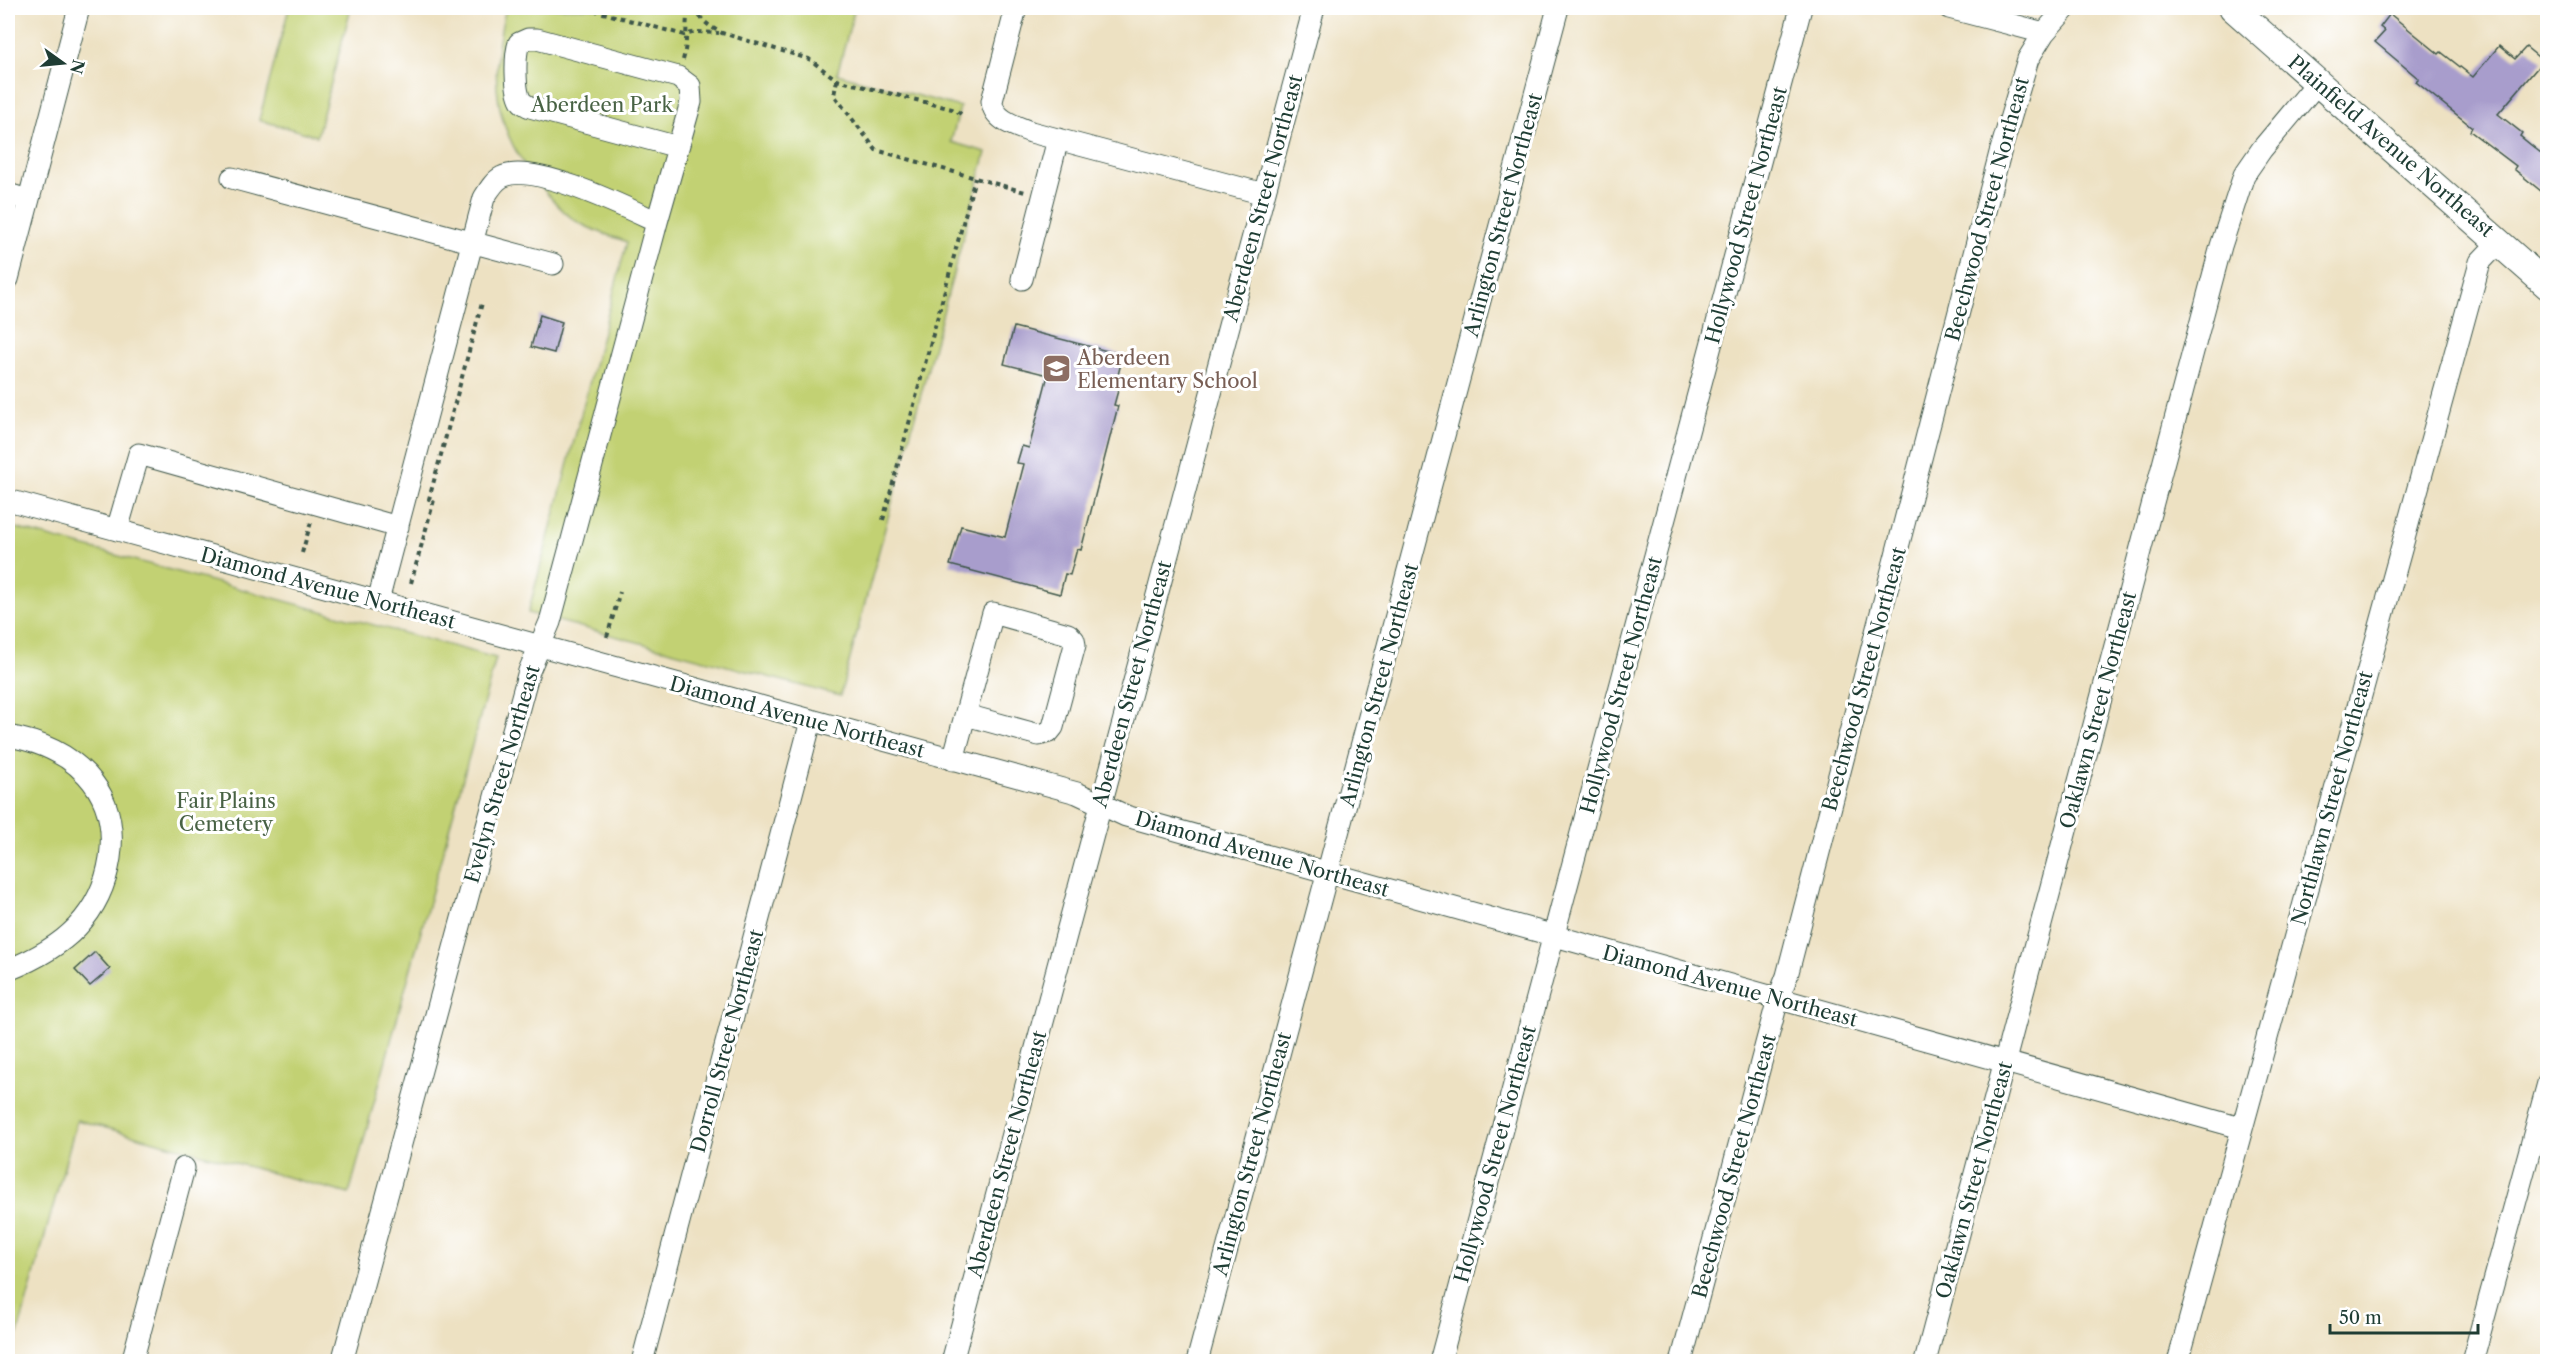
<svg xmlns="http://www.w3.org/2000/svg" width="2555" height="1369" viewBox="0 0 2555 1369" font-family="'Libre Caslon Text',serif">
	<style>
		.green { fill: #c2d173; stroke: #708754; stroke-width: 1.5 }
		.building { fill: #a89dcc }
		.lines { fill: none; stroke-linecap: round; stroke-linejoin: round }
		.minor-casing { stroke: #3e5649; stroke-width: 23 }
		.major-casing { stroke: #3e5649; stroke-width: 29 }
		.path { stroke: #3e5649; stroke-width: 4; stroke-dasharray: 4.5 4.5; stroke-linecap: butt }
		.minor { stroke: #fff; stroke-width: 21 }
		.major { stroke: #fff; stroke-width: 27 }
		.labels { text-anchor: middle; stroke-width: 6; stroke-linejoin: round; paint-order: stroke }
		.park-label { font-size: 20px; fill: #486244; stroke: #fff }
		.street-label { font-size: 20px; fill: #1f3d34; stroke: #fff }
		.education-label { font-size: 20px; fill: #785e54; stroke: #fff; text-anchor: start }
	</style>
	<rect width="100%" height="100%" fill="#fff"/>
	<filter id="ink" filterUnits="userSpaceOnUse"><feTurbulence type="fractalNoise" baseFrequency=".0167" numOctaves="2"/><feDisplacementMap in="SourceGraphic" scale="12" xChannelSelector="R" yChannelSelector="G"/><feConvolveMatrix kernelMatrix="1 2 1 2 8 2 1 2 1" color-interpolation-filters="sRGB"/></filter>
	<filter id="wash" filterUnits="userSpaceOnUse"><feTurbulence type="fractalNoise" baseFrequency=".008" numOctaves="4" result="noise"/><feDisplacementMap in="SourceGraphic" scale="24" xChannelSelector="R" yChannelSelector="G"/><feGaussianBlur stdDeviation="1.35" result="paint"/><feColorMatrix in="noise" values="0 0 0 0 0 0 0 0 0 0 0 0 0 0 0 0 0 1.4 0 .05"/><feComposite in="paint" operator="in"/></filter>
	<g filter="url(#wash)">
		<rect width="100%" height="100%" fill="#ede1c2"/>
		<path class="green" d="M289,8H351L317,136L259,120Z
			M506,8H855L837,74L960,107L951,142L986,152L840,696L528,613L627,242C610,235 592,231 576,221C562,212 550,197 540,185C493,131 488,75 506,8Z
			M8,526L496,658L349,1194L77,1120L10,1362L8,1361Z"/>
		<g id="blocks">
			<path class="building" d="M2390,14L2439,54L2441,52L2473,77L2499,46L2515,59L2526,47L2543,61L2498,114L2522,133L2520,136L2547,158V196L2514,169L2516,166L2470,131L2472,127L2416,82L2419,79L2375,42L2385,31L2380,27Z
				M540,315L562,322L554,353L531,347Z
				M1014,327L1123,355L1118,375L1122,376L1114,405L1118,406L1081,550L1077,549L1070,575L1065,574L1060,594L950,565L961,526L1005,537L1024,464L1017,463L1022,446L1029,448L1048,375L1004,364Z
				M95,952L110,969L90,986L75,970Z"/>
		</g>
	</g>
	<g filter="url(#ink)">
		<use href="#blocks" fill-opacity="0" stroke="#3e5649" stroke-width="1.5"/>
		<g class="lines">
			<defs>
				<path id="minor" d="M1016,8L992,101C993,120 1015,126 1031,132L1264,194
					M1949,8L2044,33
					M232,178L553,264
					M8,194L28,200
					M657,222L691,102L690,86L678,77L537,39H528L519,43C515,54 514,92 522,102C523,103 529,107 530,107L678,147
					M8,279L79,8
					M1022,279L1058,139
					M8,500L1077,793L1126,816L2241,1128
					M117,530L139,454L398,527
					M8,736C72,747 120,788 110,858C106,884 96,907 77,927C58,947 33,960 8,970
					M953,760L993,613L1068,634L1074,640L1075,645L1053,727L1049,732L1039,735L966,715
					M132,1362L184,1168
					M342,1362L529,671L550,622L657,222C627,208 531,161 502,177C494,181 489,190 484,198L378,601
					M642,1362L811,721
					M952,1362L1314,8
					M1197,1362L1558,8
					M1440,1362L1801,8
					M1681,1362L1778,999L1787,976L2000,153L2028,59L2044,33L2066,8
					M1925,1362L2221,246L2244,175L2262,149L2318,82
					M2178,1362L2480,262L2499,242
					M2472,1362L2548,1083"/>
				<path id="major" d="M2233,8L2548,286"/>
			</defs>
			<use href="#minor" class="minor-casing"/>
			<use href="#major" class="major-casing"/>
			<path class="path" d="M585,8L684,35L696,32L719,33
				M695,8C701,21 710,27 722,33L809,59L837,80L956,110L962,115
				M683,60C688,42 685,26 688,8
				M837,80L834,95L876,150L1025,192
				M883,520L975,178
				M302,553L311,522
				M411,583L434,500L429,499L482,303
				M607,637L620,592"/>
			<use href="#minor" class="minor"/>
			<use href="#major" class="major"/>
		</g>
	</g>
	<defs>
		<symbol id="school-square" viewBox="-11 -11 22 22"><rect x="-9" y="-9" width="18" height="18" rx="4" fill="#8d6e63" stroke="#fff"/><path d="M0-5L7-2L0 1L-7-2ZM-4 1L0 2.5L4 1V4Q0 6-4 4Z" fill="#fff"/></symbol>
	</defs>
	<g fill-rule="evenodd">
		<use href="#school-square" x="1040" y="352" width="33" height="33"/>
	</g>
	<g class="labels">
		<g class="park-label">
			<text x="602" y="112">Aberdeen Park</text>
			<text x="226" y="808">Fair Plains<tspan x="226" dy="23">Cemetery</tspan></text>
		</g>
		<g class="street-label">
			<text transform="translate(2391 146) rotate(41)" y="7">Plainfield Avenue Northeast</text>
			<text transform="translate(1263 198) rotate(-75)" y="7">Aberdeen Street Northeast</text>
			<text transform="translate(1987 209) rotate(-75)" y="7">Beechwood Street Northeast</text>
			<text transform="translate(1503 215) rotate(-75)" y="7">Arlington Street Northeast</text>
			<text transform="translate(1746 215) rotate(-75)" y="7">Hollywood Street Northeast</text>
			<text transform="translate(328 588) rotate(15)" y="7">Diamond Avenue Northeast</text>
			<text transform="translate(1864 679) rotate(-75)" y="7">Beechwood Street Northeast</text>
			<text transform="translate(1132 684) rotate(-75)" y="7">Aberdeen Street Northeast</text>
			<text transform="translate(1379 685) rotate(-75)" y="7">Arlington Street Northeast</text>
			<text transform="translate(1621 685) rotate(-75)" y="7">Hollywood Street Northeast</text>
			<text transform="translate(2098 710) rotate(-75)" y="7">Oaklawn Street Northeast</text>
			<text transform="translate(797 717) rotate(15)" y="7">Diamond Avenue Northeast</text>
			<text transform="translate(502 774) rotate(-74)" y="7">Evelyn Street Northeast</text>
			<text transform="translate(2332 798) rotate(-75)" y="7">Northlawn Street Northeast</text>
			<text transform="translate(1262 854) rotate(16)" y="7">Diamond Avenue Northeast</text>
			<text transform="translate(1730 986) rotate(15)" y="7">Diamond Avenue Northeast</text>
			<text transform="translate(727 1041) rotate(-75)" y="7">Dorroll Street Northeast</text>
			<text transform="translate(1007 1154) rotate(-75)" y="7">Aberdeen Street Northeast</text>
			<text transform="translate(1252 1154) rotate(-75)" y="7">Arlington Street Northeast</text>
			<text transform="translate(1495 1154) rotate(-75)" y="7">Hollywood Street Northeast</text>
			<text transform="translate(1734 1166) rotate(-75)" y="7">Beechwood Street Northeast</text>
			<text transform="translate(1974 1180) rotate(-75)" y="7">Oaklawn Street Northeast</text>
		</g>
		<g class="education-label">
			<text x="1077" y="365">Aberdeen<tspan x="1077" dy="23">Elementary School</tspan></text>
		</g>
	</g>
	<rect width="2555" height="1369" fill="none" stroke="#fff" stroke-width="30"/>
	<g transform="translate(63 63) rotate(105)" stroke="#ffffff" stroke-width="4.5" paint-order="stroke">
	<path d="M0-4.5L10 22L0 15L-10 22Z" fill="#1f3d34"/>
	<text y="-9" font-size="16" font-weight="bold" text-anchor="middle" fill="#1f3d34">N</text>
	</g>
	<path d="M2330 1324v9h148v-9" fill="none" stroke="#1f3d34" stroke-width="3"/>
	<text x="2339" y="1324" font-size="18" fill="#1f3d34" stroke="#ffffff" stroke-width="4.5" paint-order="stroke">50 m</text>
</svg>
